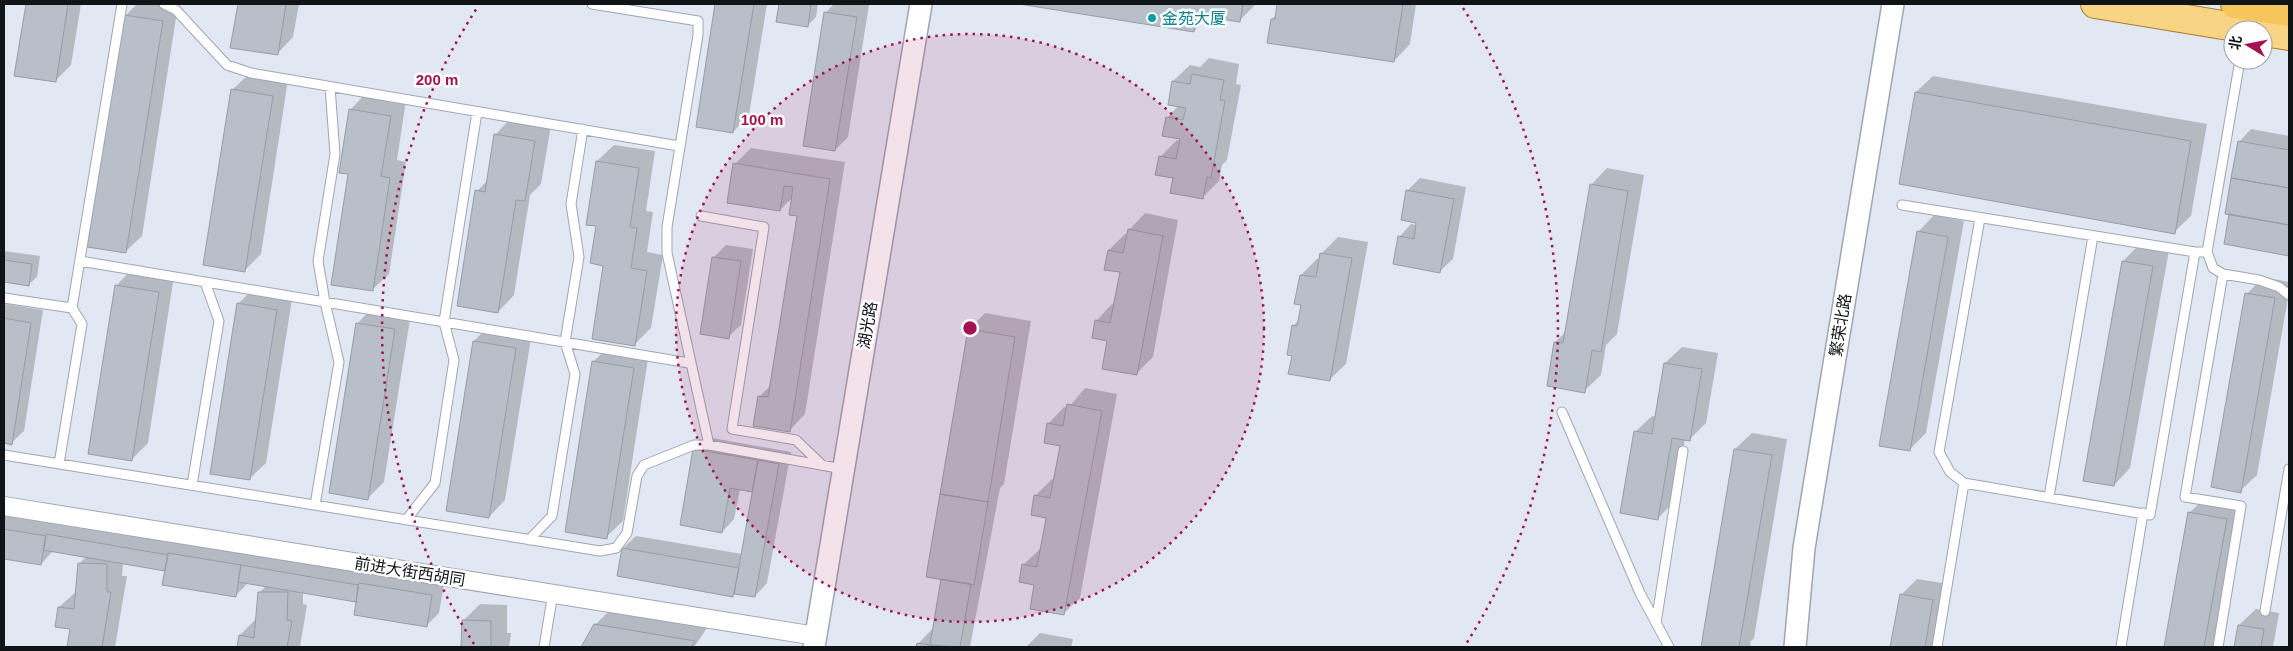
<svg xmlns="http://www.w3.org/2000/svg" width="2293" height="651" viewBox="0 0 2293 651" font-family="Helvetica,'Noto Sans SC',sans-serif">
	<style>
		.shadow { fill: #0003 }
		.building { fill: #b9bfc9; stroke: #979da6 }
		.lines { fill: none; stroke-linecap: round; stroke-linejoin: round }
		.service-casing { stroke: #9fa6af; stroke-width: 11 }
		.minor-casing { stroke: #9fa6af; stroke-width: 20 }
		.tertiary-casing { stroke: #9fa6af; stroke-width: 24 }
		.primary-casing { stroke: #a47e2a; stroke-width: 30 }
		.trunk-casing { stroke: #a47e2a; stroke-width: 30 }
		.service { stroke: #fff; stroke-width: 9 }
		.minor { stroke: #fff; stroke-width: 18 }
		.tertiary { stroke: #fff; stroke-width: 21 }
		.primary { stroke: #f8d485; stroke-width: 28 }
		.trunk { stroke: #f6c65c; stroke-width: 28 }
		.ring { fill: none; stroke: #a41254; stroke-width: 2.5; stroke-dasharray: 2.5 5 }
		.culture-dot { fill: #0f9aa8; stroke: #fff; stroke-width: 2 }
		.labels { text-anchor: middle; stroke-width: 5; stroke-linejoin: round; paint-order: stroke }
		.culture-label { font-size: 16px; fill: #0d838f; stroke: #fff; text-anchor: start }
		.street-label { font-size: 16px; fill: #111417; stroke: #fff }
		.centre { fill: #a41254; stroke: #fff; stroke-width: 2.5 }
		.ring-label { font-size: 15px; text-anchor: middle; font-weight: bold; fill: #a41254; stroke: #fff; stroke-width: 5; stroke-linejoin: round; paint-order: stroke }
	</style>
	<rect width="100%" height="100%" fill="#e2e8f3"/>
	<path class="shadow" d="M27,4H81L71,65L55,81L16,75Z
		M137,4L178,5L142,236L125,252V16Z
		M239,4H299L293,37L277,54L232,47Z
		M716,4H767L749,115L733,132L697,126Z
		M781,4H818L816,17L807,26L778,21Z
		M834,4L869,5L848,137L835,150L825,13Z
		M1026,4H1256L1240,20L1209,15L1194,31Z
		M1279,4H1416L1410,44L1394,61L1272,19L1277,14Z
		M1209,58L1239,64L1236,84L1241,85L1227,160L1222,165L1219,181L1203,197L1174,177L1160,157L1177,140L1181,141V138L1167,118L1179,105L1173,81L1190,65L1200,67Z
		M249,74L288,80L261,254L245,270L232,90Z
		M1933,76L2207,124L2191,216L2174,232L1900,183L1916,92Z
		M366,93L406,100L397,160L406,162L389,274L372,290L350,110Z
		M511,118L551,125L541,184L530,195L514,295L498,312L477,191L488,180L495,135Z
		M2251,129L2289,136V254L2225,243L2239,142Z
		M614,145L655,151L646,211L653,212L647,252L663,255L651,328L635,344L604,264L597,225V161Z
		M751,148L845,162L805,414L789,431L760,396L772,384L799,215L793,197L780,210L735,164Z
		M1607,168L1644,175L1617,334L1606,345L1601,375L1584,391L1555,342L1566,332L1591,185Z
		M1420,178L1466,187L1453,259L1440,271L1399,237L1411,224L1417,225L1407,191Z
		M1145,213L1178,220L1153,357L1136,374L1108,340L1096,321L1112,304L1115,305L1121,271L1109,250L1125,234L1128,235L1129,230Z
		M1934,215L1964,221L1926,433L1909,450L1918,232Z
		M1338,237L1368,242L1346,364L1329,380L1293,355V326L1299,320L1302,304L1301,275L1317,259H1320L1322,253Z
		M726,245L753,249L741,325L728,337L713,258Z
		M2139,245L2169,250L2130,468L2114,485L2084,480L2123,261Z
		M4,251L40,256L37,277L28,285L4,281Z
		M132,269L174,276L148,443L131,460L116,286Z
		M2263,277L2289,282V292L2257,475L2240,491L2247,294Z
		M255,287L293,293L266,463L249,479L238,304Z
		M6,304L43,310L24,431L11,443L4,442V306Z
		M373,307L411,313L384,482L368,498L357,324Z
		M985,313L1031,321L1004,484L1000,488L970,647H917L918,644L934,627L942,578L969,329Z
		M490,325L532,332L505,500L489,517L474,341Z
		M610,345L649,352L623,521L606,537L593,362Z
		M1682,347L1718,353L1706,423L1690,439H1685L1674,502L1658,518L1635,432L1652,416L1657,417L1665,363Z
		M1085,388L1117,394L1080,598L1063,614L1035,584L1023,565L1040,549H1042L1048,517L1035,496L1052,479L1055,480L1061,445L1048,424L1064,407L1068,408Z
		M1752,433L1787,439L1754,638L1750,642L1751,647H1702L1735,449Z
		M707,437L791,452L767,583L755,596L736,593L733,595L623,548L636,536L742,554L753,491L740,489L734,519L722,532L694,450Z
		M2206,497L2243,503L2217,647H2165L2189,513Z
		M4,514L444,583L439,613L427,625L357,601L303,592V604L307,605L300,647H238L240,635L256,619L260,592L266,586L248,583L235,596L166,570L123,563L122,576H127L115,647H68L72,628L56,626L59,607L77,591L79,564L87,556L53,551L41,564L4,557Z
		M1917,579L1949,584L1937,647H1891L1901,595Z
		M480,604L507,605V633H511L509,647H462L463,621Z
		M2256,609L2279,613L2273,647H2236L2239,625Z
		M608,612L707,628L694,647H582L595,625Z
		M1040,633L1073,639L1071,647H1026Z"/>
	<path class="building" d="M26,4H68L56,82L14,76Z
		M238,4H286L278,55L230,48Z
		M715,4H754L733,133L696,127Z
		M779,4H811L808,27L776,22Z
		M1019,4H1243L1240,22L1197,15L1194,32Z
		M1277,4H1403L1394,62L1267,43L1271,19H1275Z
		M824,12L857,17L835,151L803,146Z
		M124,15L163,21L126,253L87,247Z
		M1192,74L1224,80L1220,100L1225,101L1211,178L1207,177L1203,199L1170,193L1173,178L1155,175L1159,156L1176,159L1180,139L1162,136L1166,117L1183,120L1186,108L1168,105L1172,81L1190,84Z
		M231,89L273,96L245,272L203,265Z
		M1915,92L2191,141L2175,234L1899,184Z
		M349,109L391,116L381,176L390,178L373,291L331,285L348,174L339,173Z
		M494,134L535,141L525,201L516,200L498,313L457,306L475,190L485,192Z
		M2238,141L2289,150V188L2231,178Z
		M596,161L639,168L630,227L637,228L631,268L647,271L635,346L592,339L603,266L590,263L596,226L586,225Z
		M733,163L830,179L790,432L753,426L758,396L768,397L797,216L789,215L793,187L784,186L780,211L727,203Z
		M2231,178L2289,188V225L2225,214Z
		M1590,184L1628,191L1601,352L1592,350L1585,393L1547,386L1554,342L1563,343Z
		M1406,190L1454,199L1440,273L1393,264L1398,236L1414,239L1416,223L1401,220Z
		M2229,214L2289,225V256L2224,244Z
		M1128,229L1163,236L1137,375L1102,369L1107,341L1092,338L1095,320L1110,323L1120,272L1104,270L1108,250L1123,253Z
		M1917,231L1948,237L1910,451L1879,446Z
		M1320,253L1352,258L1330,381L1288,374L1292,356L1287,355L1292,325L1297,326L1301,305L1294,304L1300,275L1316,277Z
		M712,257L741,261L729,339L700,334Z
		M4,260L32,264L29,286L4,282Z
		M2122,261L2153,266L2114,486L2083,481Z
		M115,285L159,292L132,461L88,454Z
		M2245,293L2275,298L2241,493L2211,487Z
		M237,303L277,310L250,480L210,474Z
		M4,318L31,323L12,445L4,443Z
		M356,323L395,329L368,500L329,493Z
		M968,329L1015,337L988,502L940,494Z
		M473,341L516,348L489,518L446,511Z
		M592,361L634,368L607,539L565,532Z
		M1664,363L1702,369L1690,441L1672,438L1658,520L1620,513L1634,431L1652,434Z
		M1067,404L1102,411L1064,615L1030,609L1034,585L1019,582L1022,564L1037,567L1046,518L1031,515L1034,495L1050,498L1060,446L1044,443L1047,423L1063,426Z
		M693,449L758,460L752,492L730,488L722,533L680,525Z
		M1734,449L1772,455L1739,647H1701Z
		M758,460L779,464L755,597L734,594Z
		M940,494L988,502L974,585L926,577Z
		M2188,512L2227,519L2204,647H2164Z
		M4,529L46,536L41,565L4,559Z
		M46,534L168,555L165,571L43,550Z
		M622,548L739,568L733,597L617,576Z
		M168,553L241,565L236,597L162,585Z
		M78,563L107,564V592H111L102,647H67L70,629L55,627L58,607L74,609Z
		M241,565L358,585L356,602L238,582Z
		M941,579L971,584L960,647L930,645Z
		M359,583L432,595L427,627L354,615Z
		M258,592H288L287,620L292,621L287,647H237L239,635L254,638Z
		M1900,594L1933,600L1925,647H1890Z
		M462,620L491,621V647H461Z
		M594,624L695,641L691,647H581Z
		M2238,625L2264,629L2261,647H2234Z
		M917,643L943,647H916Z"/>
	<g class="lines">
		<defs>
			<path id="service" d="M164,4L176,10L227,65L251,73L679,146
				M592,4L698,21V35L667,227V253L709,445
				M2240,60L2207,252L2213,268L2223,274L2259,280L2279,287L2289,295
				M1902,205L2195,252
				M701,216L764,227L732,429L796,440L822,465
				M80,261L689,363
				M4,298L72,308L122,4
				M1562,412L1640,593L1669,647
				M4,455L600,551L616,548L627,533L637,476L644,465L694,445H709L843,469
				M59,464L82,324L72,308
				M1964,483L1950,472L1939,452L1980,218
				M192,485L219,321L205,282
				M2049,497L2093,236
				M315,505L339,362L325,302L318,261L335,154L330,87
				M406,520L435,483L454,360L444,322L477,112
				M529,540L552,516L575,374L565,342L579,257L571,204L583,129
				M2265,611L2289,469
				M1656,623L1683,451
				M544,647L553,593
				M1937,647L1964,483L2150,515L2195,252H2207
				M2121,647L2143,513
				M2218,647L2241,506L2185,497L2223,274"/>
			<path id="minor" d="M4,506L816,636"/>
			<path id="tertiary" d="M814,647L921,4
				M1795,647L1804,548L1893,4"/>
			<path id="primary" d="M2095,4L2253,30
				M2263,32L2289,36"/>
			<path id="trunk" d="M2235,4L2289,12"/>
		</defs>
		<use href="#service" class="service-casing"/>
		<use href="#minor" class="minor-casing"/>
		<use href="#tertiary" class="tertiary-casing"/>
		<use href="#primary" class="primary-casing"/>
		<use href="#trunk" class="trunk-casing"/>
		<use href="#service" class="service"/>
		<use href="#minor" class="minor"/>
		<use href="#tertiary" class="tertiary"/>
		<use href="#primary" class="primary"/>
		<use href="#trunk" class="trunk"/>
	</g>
	<circle cx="970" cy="328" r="294" fill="#a41254" fill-opacity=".12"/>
	<g class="ring">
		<circle cx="970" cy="328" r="294"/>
		<path d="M474 644A588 588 0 0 1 477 8M1463 8A588 588 0 0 1 1466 644"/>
	</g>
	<circle class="culture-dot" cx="1152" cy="18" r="5"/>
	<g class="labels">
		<g class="culture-label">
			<text x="1162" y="24">金苑大厦</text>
		</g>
		<g class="street-label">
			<text transform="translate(867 325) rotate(-80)" y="6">湖光路</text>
			<text transform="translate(1840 325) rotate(-81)" y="6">繁荣北路</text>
			<text transform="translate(410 571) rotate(9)" y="6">前进大街西胡同</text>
		</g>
	</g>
	<circle cx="970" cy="328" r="8" class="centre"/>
	<g class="ring-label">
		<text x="437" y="85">200 m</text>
		<text x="762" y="125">100 m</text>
	</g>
	<rect width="2293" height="651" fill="none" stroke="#111417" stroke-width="10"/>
	<g transform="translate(2248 45) rotate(280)"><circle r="24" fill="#ffffff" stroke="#a0a1a2"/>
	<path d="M0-4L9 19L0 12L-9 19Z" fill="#a41254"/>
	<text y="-8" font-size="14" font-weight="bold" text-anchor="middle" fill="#111417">北</text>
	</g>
</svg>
